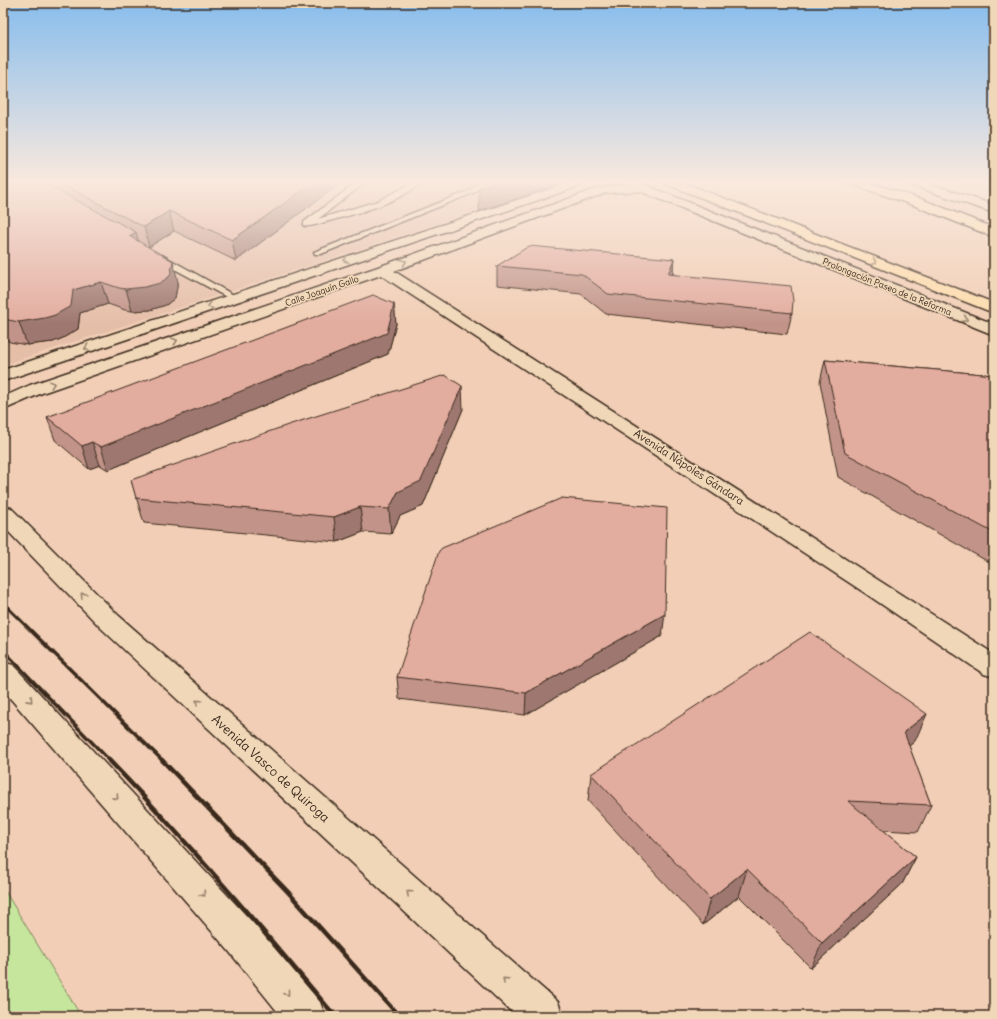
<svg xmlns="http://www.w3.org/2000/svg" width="997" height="1019" viewBox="0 0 997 1019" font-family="Delius,sans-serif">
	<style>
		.built { fill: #e5bea8 }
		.green { fill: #c6e59d; stroke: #80885e }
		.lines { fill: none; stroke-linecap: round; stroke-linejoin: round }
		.service-casing { stroke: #3b2a1e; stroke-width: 3 }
		.minor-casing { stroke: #3b2a1e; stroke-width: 3 }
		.secondary-casing { stroke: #3b2a1e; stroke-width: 3 }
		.motorway-casing { stroke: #3b2a1e; stroke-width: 3 }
		.service { fill: #f0d7b8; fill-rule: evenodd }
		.minor { fill: #f0d7b8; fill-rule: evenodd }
		.secondary { fill: #f0d7b8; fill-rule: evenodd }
		.motorway { fill: #fddcac; fill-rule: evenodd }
		.rail-far1 { stroke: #3b2a1e; stroke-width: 3.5 }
		.rail { stroke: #3b2a1e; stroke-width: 4.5 }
		.wall { fill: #c29489; stroke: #3b2a1e }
		.shaded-wall { fill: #9e786f; stroke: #3b2a1e }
		.building { fill: #e2ac9f; stroke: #3b2a1e }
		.oneway { stroke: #96806b }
		.oneway2 { stroke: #9c8365 }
		.labels { text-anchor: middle; stroke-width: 3.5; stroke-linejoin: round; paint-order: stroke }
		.far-street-label { font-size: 9px; fill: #3b2a1e; stroke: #f0d7b8 }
		.street-label { font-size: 11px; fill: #3b2a1e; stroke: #f0d7b8 }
		.near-street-label { font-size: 13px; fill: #3b2a1e; stroke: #f0d7b8 }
	</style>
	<rect width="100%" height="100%" fill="#f1ceb5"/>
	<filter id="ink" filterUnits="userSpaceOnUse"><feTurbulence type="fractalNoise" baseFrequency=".025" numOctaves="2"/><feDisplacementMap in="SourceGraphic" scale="8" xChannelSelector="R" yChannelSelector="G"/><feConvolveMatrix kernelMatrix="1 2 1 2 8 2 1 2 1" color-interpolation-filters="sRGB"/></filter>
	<g filter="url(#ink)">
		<path class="built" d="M3,181H570L3,365Z
			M949,181H994V196Z"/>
		<path class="green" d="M3,888L81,1016H3Z"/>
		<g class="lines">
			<defs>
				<path id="service" d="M359,181H367L318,219L378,201L416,181H424C400,202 359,213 329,221C321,223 312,227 304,226V222Z
					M480,181H487L473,193L321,254H315L314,252L469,191Z
					M156,255H162L239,298L238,300H232L156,259Z"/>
				<path id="minor" d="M572,182H580L582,184L580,186L3,381V370Z
					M627,185L647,187L649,189L647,191L605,193L394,271L994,654V677L984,674L865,593L381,275L42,393L3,410V397L30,385L378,267L599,188Z"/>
				<path id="secondary" d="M619,181H635L994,324V335L620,183Z
					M904,181H921L994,205V213L905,183Z
					M3,506L11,508L119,616L558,1002L563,1016H516L101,628L3,526Z
					M3,662L13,665L254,924L320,1002L325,1016H281L228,950L3,690Z"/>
				<path id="motorway" d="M663,181H679L994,303V313L664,183Z
					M847,181H865L921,199L994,228V237L913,205L848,183Z"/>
			</defs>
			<use href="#service" class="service-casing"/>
			<use href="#minor" class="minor-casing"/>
			<use href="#secondary" class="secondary-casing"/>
			<use href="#motorway" class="motorway-casing"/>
			<use href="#service" class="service"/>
			<use href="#minor" class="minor"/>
			<use href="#secondary" class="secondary"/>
			<use href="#motorway" class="motorway"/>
			<path class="rail-far1" d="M3,603L163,761
				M3,650L110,761"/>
			<path class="rail" d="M109,760C188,842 262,929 335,1016
				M162,760L288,892L399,1016"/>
		</g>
		<path class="wall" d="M3,181H343L236,261L174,231L149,247L178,282L175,298L166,305L150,310L132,311L125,310L108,304L80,313L78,329L63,338L53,342L27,345L10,342L3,338Z
			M674,259L673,274L792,313L787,334L606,314L581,294L497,285V266Z
			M394,304L396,324L388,354L108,470L100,465L89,469L55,440L47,417Z
			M825,360L994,375V565L838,477L820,382Z
			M463,409L423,506L400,516L391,534L363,532L337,542L144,523L131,480Z
			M662,636L525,715L399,699L397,677Z
			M915,741L909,746L931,805L918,832L883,830L916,857L902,884L811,968L739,896L703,925L588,801L591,774Z"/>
		<path class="shaded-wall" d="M316,181H343L236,261L232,240Z
			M500,181H569L479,211V188Z
			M169,211L174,231L149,247L144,227Z
			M136,232L141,252L129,236Z
			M674,259L672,279L668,274Z
			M173,261L178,282L175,298L166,305L150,310L132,311L126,289Z
			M101,282L108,304L80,313L78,329L63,338L53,342L27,345L19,322L73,290Z
			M394,304L396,324L388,354L108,470L101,447Z
			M462,386L463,409L423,506L400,516L391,534L389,509L398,492Z
			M92,442L100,465L89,469L82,446Z
			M360,507L363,532L337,542L334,517Z
			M665,614L662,636L525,715L526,693Z
			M927,714L915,741L893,759L904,732Z
			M916,857L902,884L811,968L822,943Z
			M747,869L739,896L703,925L710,899Z"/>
		<path class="building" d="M3,181H40L136,232L129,236L173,261L170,276L160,283L145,287L126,289L119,288L101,282L73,290L71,306L55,315L45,318L19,322L3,319Z
			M56,181H316L232,240L169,211L144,227Z
			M485,181H500L479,188Z
			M529,246L674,259L668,274L791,286L793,301L792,313L608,294L582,274L497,266Z
			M373,295L394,304L387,333L101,447L92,442L82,446L47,417Z
			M825,360L994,375V533L845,453Z
			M445,375L462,386L421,481L398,492L389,509L360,507L334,517L136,498L131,480L288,425Z
			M562,498L667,508L665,614L526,693L397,677L439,551L442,548Z
			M810,632L927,714L904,732L931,805L848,801L916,857L822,943L747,869L710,899L591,774Z"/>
		<defs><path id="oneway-chevron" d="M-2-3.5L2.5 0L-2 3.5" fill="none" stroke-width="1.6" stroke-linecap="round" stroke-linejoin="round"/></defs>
		<g class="oneway">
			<use href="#oneway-chevron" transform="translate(346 260) rotate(161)"/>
			<use href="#oneway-chevron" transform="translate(404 262) rotate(-20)"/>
			<use href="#oneway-chevron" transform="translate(210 306) rotate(161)"/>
			<use href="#oneway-chevron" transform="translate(965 319) rotate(22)"/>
			<use href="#oneway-chevron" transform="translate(175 341) rotate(-19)"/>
			<use href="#oneway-chevron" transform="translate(87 348) rotate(161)"/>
			<use href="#oneway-chevron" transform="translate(52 384) rotate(-19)"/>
			<use href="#oneway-chevron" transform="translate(83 595) rotate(-134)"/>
			<use href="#oneway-chevron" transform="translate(30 700) rotate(48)"/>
			<use href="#oneway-chevron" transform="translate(198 702) rotate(-138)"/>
			<use href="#oneway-chevron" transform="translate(116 797) rotate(48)"/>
			<use href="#oneway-chevron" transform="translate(409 893) rotate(-138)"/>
			<use href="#oneway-chevron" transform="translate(203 894) rotate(48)"/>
			<use href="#oneway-chevron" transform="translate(505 980) rotate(-138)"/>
			<use href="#oneway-chevron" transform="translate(287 993) rotate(51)"/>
		</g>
		<use class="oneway2" href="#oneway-chevron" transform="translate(874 262) rotate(21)"/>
	</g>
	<linearGradient id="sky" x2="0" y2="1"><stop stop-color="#88bded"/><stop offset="0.56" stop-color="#f9e9de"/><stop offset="1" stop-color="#f9e9de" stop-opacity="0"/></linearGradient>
	<rect width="997" height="324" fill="url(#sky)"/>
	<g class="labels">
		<g class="far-street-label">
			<text transform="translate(887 287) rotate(22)" y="3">Prolongación Paseo de la Reforma</text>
			<text transform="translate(322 291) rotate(-19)" y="3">Calle Joaquín Gallo</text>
		</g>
		<g class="street-label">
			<text transform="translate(689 467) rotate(33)" y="4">Avenida Nápoles Gándara</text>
		</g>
		<g class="near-street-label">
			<text transform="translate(271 768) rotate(42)" y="5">Avenida Vasco de Quiroga</text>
		</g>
	</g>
	<rect width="997" height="1019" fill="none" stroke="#f0d7b8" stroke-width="16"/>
	<rect x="8" y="8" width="981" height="1003" fill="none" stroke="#3b2a1e" stroke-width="1.5" filter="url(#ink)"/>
</svg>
